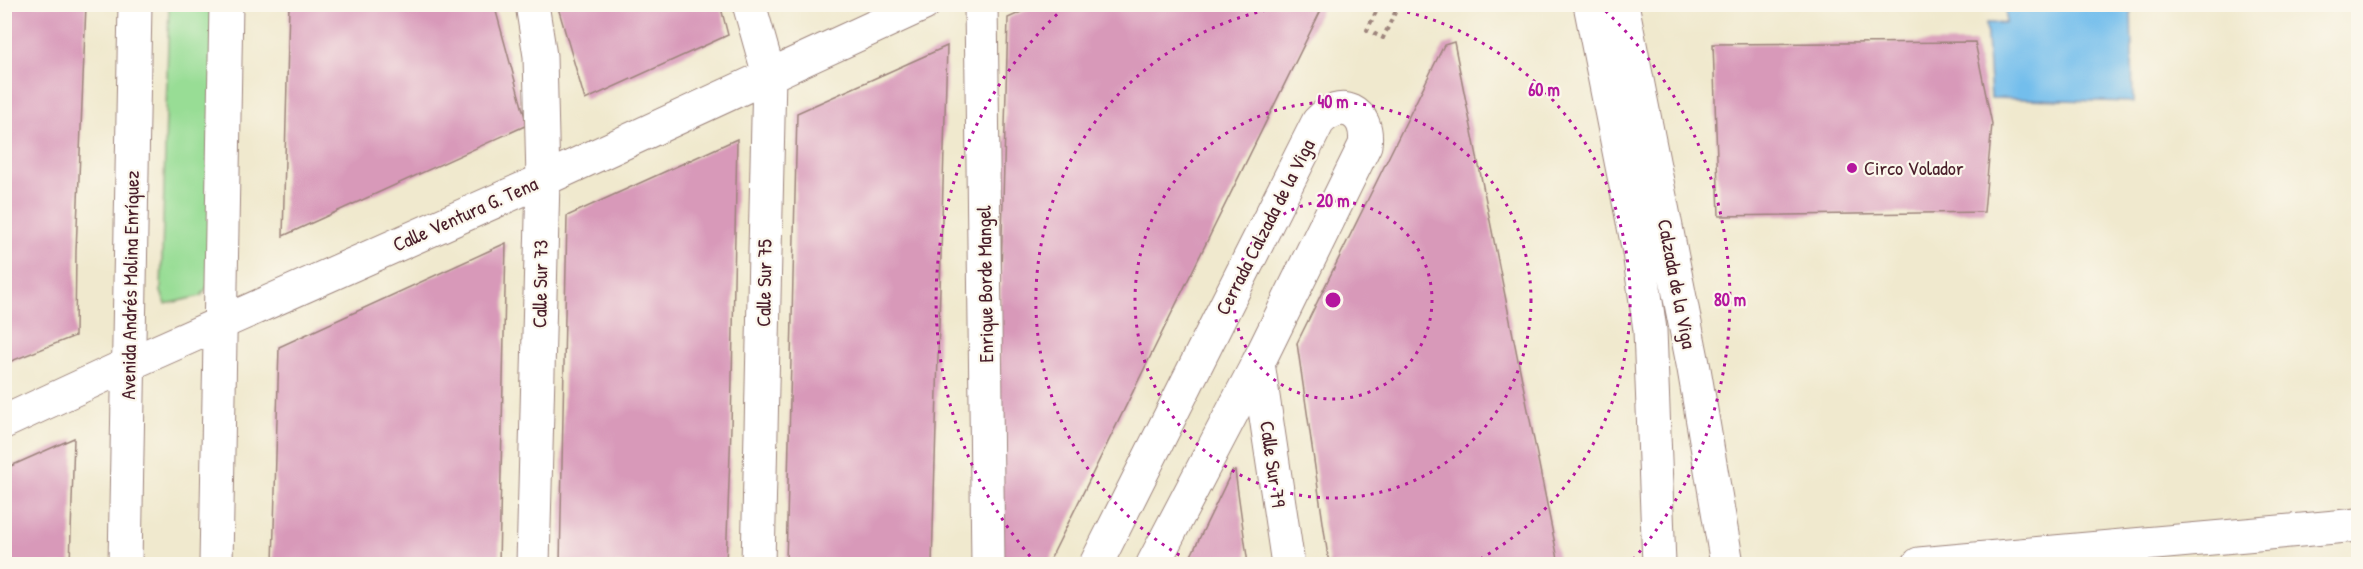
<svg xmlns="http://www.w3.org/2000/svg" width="2363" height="569" viewBox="0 0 2363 569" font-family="'Patrick Hand',sans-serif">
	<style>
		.green { fill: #98dd95; stroke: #717e60; stroke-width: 1.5 }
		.water { fill: #73beec; stroke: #5e6e8c; stroke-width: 1.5 }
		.building { fill: #d899b9 }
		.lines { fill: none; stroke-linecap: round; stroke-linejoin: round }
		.minor-casing { stroke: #9d847c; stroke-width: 35 }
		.major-casing { stroke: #9d847c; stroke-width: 35 }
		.path { stroke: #9d847c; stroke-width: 4; stroke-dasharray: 4.5 4.5; stroke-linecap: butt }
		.minor { stroke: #fff; stroke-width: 33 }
		.major { stroke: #fff; stroke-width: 33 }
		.ring { fill: none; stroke: #b5179e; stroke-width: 3; stroke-dasharray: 3 6 }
		.poi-dot { fill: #b5179e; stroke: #fbf7ec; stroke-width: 2 }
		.labels { text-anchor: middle; stroke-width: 4.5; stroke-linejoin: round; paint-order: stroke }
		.poi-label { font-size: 20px; fill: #4a1f2b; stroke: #fbf7ec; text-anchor: start }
		.street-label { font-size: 20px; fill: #4a1f2b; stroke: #fbf7ec }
		.centre { fill: #b5179e; stroke: #fbf7ec; stroke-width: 3 }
		.ring-label { font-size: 18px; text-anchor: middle; font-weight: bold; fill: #b5179e; stroke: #fbf7ec; stroke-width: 4.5; stroke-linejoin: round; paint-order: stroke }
	</style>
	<rect width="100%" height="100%" fill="#fbf7ec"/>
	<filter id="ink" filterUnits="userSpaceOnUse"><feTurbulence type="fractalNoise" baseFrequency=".0167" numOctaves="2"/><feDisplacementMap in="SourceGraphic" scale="12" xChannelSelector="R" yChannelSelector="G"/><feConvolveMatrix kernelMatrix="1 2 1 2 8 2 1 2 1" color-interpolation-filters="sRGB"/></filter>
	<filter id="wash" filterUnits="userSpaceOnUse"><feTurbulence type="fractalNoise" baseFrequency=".008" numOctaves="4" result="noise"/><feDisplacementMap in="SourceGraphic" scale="24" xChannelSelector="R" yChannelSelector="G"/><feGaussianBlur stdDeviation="1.35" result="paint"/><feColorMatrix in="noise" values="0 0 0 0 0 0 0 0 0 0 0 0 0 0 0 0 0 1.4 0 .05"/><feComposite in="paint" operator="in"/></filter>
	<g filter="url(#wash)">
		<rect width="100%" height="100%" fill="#f0e9ce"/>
		<path class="green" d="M169,5H219L211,282L201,296L166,304L161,292Z"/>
		<path class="water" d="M2006,5H2131L2133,102L1991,98L1986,23H2006Z"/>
		<g id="blocks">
			<path class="building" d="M289,4H494L527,125L283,236Z
				M557,4H720L728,35L585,100Z
				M1039,4H1324L1048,564H993L1008,18Z
				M4,5H86L76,251L75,336L4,364Z
				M1454,42L1559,564H1329L1297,343L1444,45Z
				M1975,42L1992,124L1984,212L1719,216L1713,44Z
				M947,46L932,564H786L797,113Z
				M737,139L731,427L726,564H560L567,216Z
				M506,243L499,564H273L279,347Z
				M74,438L70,564H4V469Z
				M1232,471H1235L1248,564H1187Z"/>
		</g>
	</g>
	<g filter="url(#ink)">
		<use href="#blocks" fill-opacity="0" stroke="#9d847c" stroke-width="1.5"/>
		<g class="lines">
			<defs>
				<path id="minor" d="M532,4L540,56L543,180L533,564
					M749,4L769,75L758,564
					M981,4L988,564
					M1258,363L1288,564
					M4,422L129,364L543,180L924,4
					M1096,564L1318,122C1340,97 1370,111 1365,145L1258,363L1153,564
					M1919,564L2358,525"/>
				<path id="major" d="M1590,4L1639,252L1650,330L1659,564
					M1622,4L1694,369L1727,564
					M125,564L135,4
					M216,564L226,4"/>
			</defs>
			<use href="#minor" class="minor-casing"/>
			<use href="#major" class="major-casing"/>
			<path class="path" d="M1380,4L1367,30L1383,38L1399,4"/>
			<use href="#minor" class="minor"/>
			<use href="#major" class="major"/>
		</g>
	</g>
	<g class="ring">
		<circle cx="1333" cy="300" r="99"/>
		<circle cx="1333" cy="300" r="198"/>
		<path d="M1195 564A298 298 0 0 1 1294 5M1372 5A298 298 0 0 1 1471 564"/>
		<path d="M1036 563A397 397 0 0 1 1067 5M1599 5A397 397 0 0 1 1630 563"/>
	</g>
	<circle class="poi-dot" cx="1852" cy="168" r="6"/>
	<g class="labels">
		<g class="poi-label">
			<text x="1864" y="175">Circo Volador</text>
		</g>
		<g class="street-label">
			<text transform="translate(465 214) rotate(-24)" y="7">Calle Ventura G. Tena</text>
			<text transform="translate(1265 227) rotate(-63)" y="7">Cerrada Calzada de la Viga</text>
			<text transform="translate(764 283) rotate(-89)" y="7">Calle Sur 75</text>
			<text transform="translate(540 284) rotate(-89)" y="7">Calle Sur 73</text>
			<text transform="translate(985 284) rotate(-91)" y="7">Enrique Borde Mangel</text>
			<text transform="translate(1677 284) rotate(79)" y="7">Calzada de la Viga</text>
			<text transform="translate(130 285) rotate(-89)" y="7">Avenida Andrés Molina Enríquez</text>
			<text transform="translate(1273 464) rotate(82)" y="7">Calle Sur 79</text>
		</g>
	</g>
	<circle cx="1333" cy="300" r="9" class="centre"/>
	<g class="ring-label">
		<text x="1544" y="96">60 m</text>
		<text x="1333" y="108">40 m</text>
		<text x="1333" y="207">20 m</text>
		<text x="1730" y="306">80 m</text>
	</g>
	<rect width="2363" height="569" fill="none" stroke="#fbf7ec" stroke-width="24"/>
</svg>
